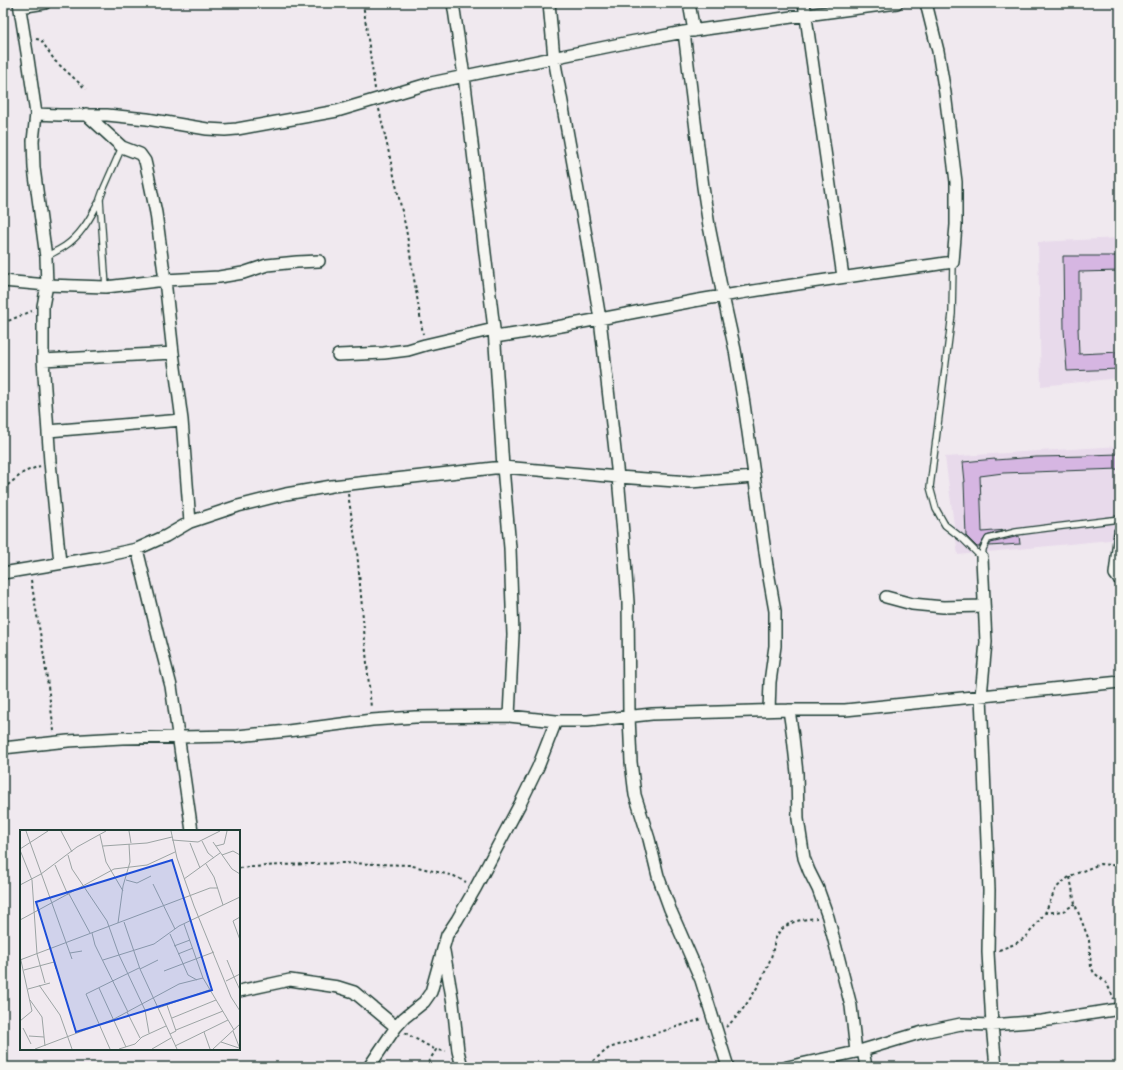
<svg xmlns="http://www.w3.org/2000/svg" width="1123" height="1070" viewBox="0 0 1123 1070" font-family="'Patrick Hand',sans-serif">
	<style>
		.built { fill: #e8daeb }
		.building { fill: #d6b6e2; stroke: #1f3d34 }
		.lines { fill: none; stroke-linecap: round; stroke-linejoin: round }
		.lane-casing { stroke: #1f3d34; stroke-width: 8 }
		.street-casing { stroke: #1f3d34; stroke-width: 14 }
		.path { stroke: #1f3d34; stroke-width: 2; stroke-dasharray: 3 3; stroke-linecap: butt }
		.lane { stroke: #f6f6f2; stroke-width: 5.5 }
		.street { stroke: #f6f6f2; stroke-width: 11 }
		.inset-road { fill: none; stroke: #9ca4a4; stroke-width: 1 }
		.view { fill: #1d4ed8; fill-opacity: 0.15; stroke: #1d4ed8; stroke-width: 2 }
		.inset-edge { fill: none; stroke: #1f3d34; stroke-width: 2 }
	</style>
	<rect width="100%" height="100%" fill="#f0e9ef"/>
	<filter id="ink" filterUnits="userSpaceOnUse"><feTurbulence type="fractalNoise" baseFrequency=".025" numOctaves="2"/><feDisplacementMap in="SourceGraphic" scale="8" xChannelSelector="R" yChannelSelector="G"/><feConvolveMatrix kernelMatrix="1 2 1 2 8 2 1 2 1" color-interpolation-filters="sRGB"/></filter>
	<g filter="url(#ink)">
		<path class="built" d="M1120,238V378L1041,386L1038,242Z
			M1120,446V539L958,555L945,457Z"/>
		<path class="building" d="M1063,256H1120V271L1079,272V328H1078L1079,354L1120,352V369L1067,371L1064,330Z
			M1120,454V469L1003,473L980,476L982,532L1006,530L986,536L979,547H977L966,536L964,482H965L963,462L995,459V460L1036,457L1087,456V455Z
			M1019,536L1020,544L989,546L991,543Z"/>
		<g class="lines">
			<defs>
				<path id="lane" d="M46,257C52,253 59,250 65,246C82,235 91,216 100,200
					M953,262L952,314L930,487L936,509L945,525L963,539L982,558
					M106,287L100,199L104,188L122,147
					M982,558L983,549L988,539L1016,532L1047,528L1120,519"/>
				<path id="street" d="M19,3L28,59L36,114L59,115H107L147,119L207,129L225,130L237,129L337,111L431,83L630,42L684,32L806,15L897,3
					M453,3L464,76L494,329L503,467L510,548L513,635L509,716
					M549,3L554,58L587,241L600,319L618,477L623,533L628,602L629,716L631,762L635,795L649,839L658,876L670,909L701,980L728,1067
					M689,3L694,31
					M804,3L843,277
					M20,7L45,3
					M684,32L703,187L709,226L723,296L735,350L744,404L767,566L775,611V646L770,682L769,711
					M36,114L33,141L34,168L46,257L47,285L43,306V360L50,462L60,563
					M86,114L122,147L140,154L145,161L148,174L156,213L165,280L173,353L182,420L190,522
					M3,281L47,285L106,287L165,280L219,277L243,273L267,265L297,262L319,261
					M495,337C571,326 646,309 722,296C799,283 876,273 953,262L956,225V182L945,93L938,51L926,3
					M338,355L384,353L408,350L425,345L494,329
					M43,360L173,353
					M48,431L182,420
					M1120,532L1115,574L1118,578L1120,579
					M137,549L160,644L171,686L192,831
					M982,558L986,642L981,696L989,890L988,952L992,1025L996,1067
					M3,573L99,557L137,549L166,536L190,522L238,506L286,494L332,486L503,467L618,477L690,482L754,477
					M886,597L912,604L943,607L984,606
					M789,710L793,737L797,773L798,819L804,858L809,871L818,889L828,917L851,1006L856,1052
					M3,748L68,741L122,738L237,736L288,731L372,720L415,717L509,716L556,721H588L652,714L789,710H845L1120,682
					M444,951L453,1003L458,1051L462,1067
					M239,991L290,980L338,987L354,992L396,1027
					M863,1050L866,1067
					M369,1067L396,1027L404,1018L424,1002L431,992L447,935L457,920L476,887L521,802L538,767L556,721
					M787,1067L856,1052L923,1032L961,1024L992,1025L1042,1021L1120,1009"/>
			</defs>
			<use href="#lane" class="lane-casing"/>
			<use href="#street" class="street-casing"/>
			<path class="path" d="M363,3L375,89
				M36,39L41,40L55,61L86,89
				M379,109L406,229L423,334
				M3,323L32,311
				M3,489L24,472L40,466
				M348,494L357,551L371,708
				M31,580L44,656L54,731
				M239,868L280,865L342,863L409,865L454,876L466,882
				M1070,877L1075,904L1089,940L1091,967L1094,973L1102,979L1107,984L1114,999
				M1045,913L1063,911L1075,904
				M999,950L1015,944L1026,937L1045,913L1056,888L1070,876L1100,864L1120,866
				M726,1027C744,1012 762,982 770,960C774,951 773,939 780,931C789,921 804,919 817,918
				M405,1033L436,1050
				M588,1065L609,1048L702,1019
				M425,1067L436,1050L446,1051"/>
			<use href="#lane" class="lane"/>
			<use href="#street" class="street"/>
		</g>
	</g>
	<g transform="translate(20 830)">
		<rect width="220" height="220" fill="#f0e9ef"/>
		<path class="inset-road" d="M6,1L52,129M41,1L52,22M109,1L111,13M151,1L157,28L174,76L211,167L220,181M80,5L86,32L103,61M152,10L178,12L200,1M182,11L188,23L194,28M193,12L212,39L220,44M170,13L180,38M83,16L127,13L152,7M196,16L204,14L207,1M0,19L28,1M0,20L12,50L17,124L25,153M48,25L52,39L87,91L99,125L125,180L129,203M202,25L213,21L220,25M186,34L194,47L203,75M35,35L48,65M164,49L200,23M106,50L117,53L131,46M133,54L155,99M0,55L21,44L57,17L86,1M49,64L70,103M220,87L213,91L220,110M0,90L94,39L127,35L155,22M104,92L120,139L157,219M98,93L103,56L110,32L109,14M164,94L183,148M72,103L75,115L108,182M150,104L168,145L177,150M154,116L170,110M50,123L62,121M158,124L173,118M0,126L12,181L0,191M0,130L190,58H198M83,130L134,114L159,96L220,67M207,130L214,147M120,139L138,130M4,140L34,132L36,139M144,141L194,122M214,147L220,160M206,151L220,144M19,155L40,185L52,219M79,158L106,217M8,159L30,153M10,170L22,187L25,216M147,175L156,201L150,204M138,178L189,160M107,182L120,208M152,188L196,170M3,198L11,214M156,200L203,181M213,201L220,219M184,202L190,219M9,206L24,207M201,212L219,218M155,216L208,190M15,219L94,189L159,154L183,148L214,200M90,219L66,164L119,138M99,219L115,214L122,207L146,196M132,219L151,208M193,219L220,194"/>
		<path class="view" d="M152,30L192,160L56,202L16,72Z"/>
		<rect width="220" height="220" class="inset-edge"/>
	</g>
	<rect width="1123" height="1070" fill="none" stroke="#f6f6f2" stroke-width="16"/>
	<rect x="8" y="8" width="1107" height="1054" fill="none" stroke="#1f3d34" stroke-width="1.5" filter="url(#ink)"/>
</svg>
